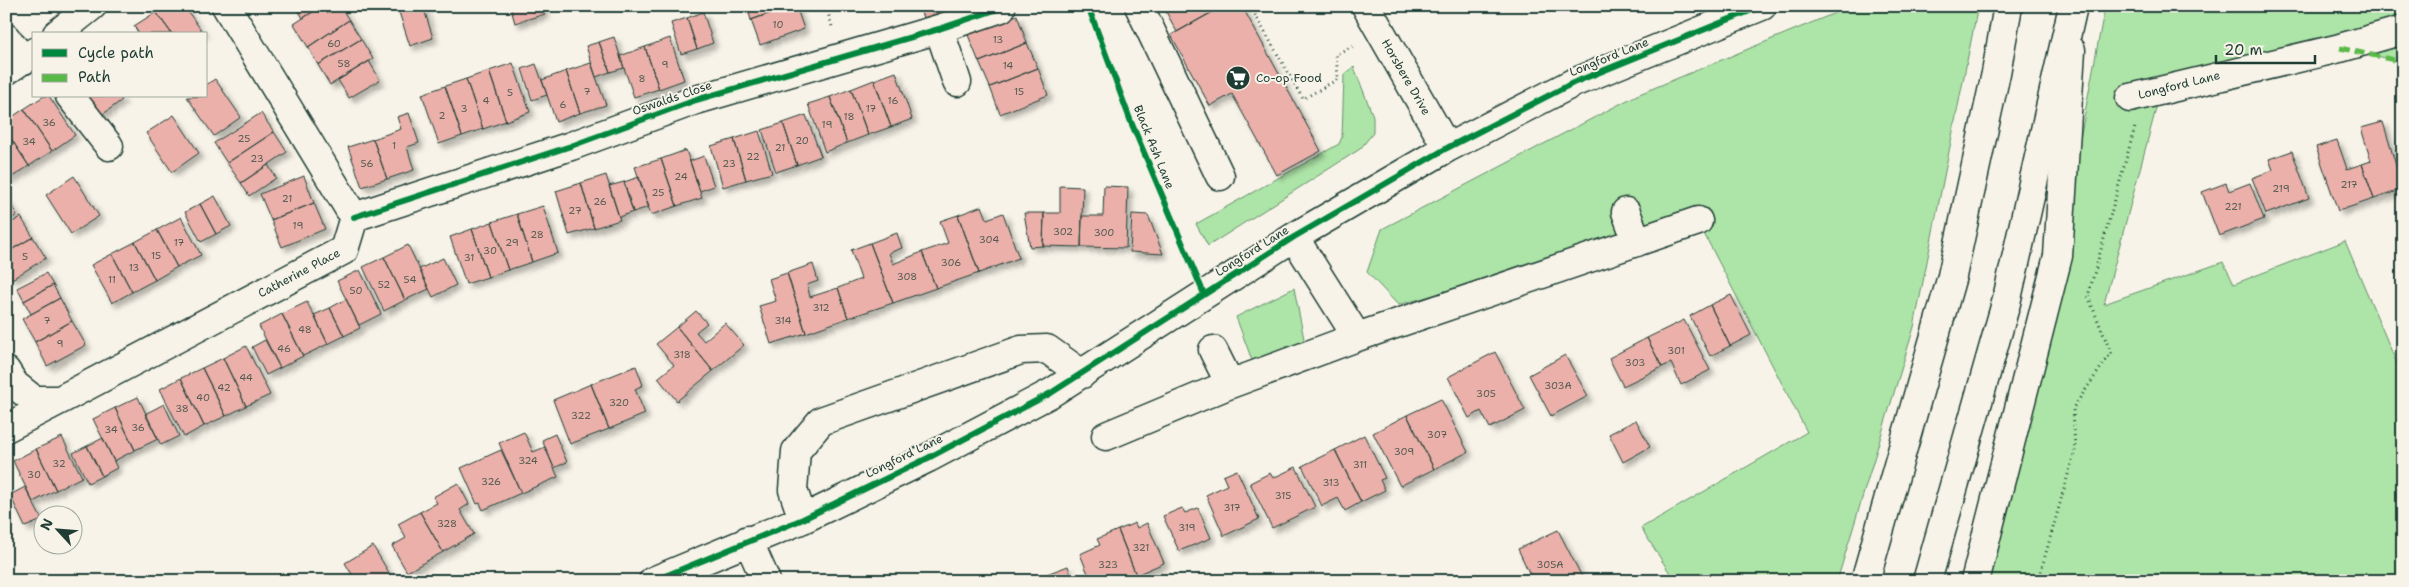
<svg xmlns="http://www.w3.org/2000/svg" width="2409" height="587" viewBox="0 0 2409 587" font-family="'Shantell Sans',sans-serif">
	<style>
		.green { fill: #ade4a7; stroke: #66906e }
		.building { fill: #eab0a9; stroke: #1f3d34; filter: url(#shadow) }
		.lines { fill: none; stroke-linecap: round; stroke-linejoin: round }
		.minor-casing { stroke: #1f3d34; stroke-width: 31 }
		.highway-casing { stroke: #1f3d34; stroke-width: 31 }
		.path { stroke: #1f3d34; stroke-width: 3; stroke-dasharray: 1 4; stroke-linecap: butt }
		.minor { stroke: #f7f3e8; stroke-width: 28 }
		.highway { stroke: #f7f3e8; stroke-width: 28 }
		.quiet { stroke: #58b947; stroke-width: 5; stroke-dasharray: 10 5; stroke-linecap: butt }
		.cycleway-casing { stroke: #f7f3e8; stroke-width: 9 }
		.cycleway { stroke: #00873e; stroke-width: 6 }
		.labels { text-anchor: middle; stroke-width: 4; stroke-linejoin: round; paint-order: stroke }
		.number-label { font-size: 10px; fill: #525a51 }
		.street-label { font-size: 12px; fill: #1f3d34; stroke: #f7f3e8 }
		.poi-label { font-size: 12px; fill: #1f3d34; stroke: #f7f3e8; text-anchor: start }
	</style>
	<defs>
		<filter id="shadow"><feDropShadow dx="4.5" dy="4.5" stdDeviation="2.5" flood-color="#0004"/></filter>
	</defs>
	<rect width="100%" height="100%" fill="#f7f3e8"/>
	<filter id="ink" filterUnits="userSpaceOnUse"><feTurbulence type="fractalNoise" baseFrequency=".02" numOctaves="2"/><feDisplacementMap in="SourceGraphic" scale="10" xChannelSelector="R" yChannelSelector="G"/><feConvolveMatrix kernelMatrix="1 2 1 2 8 2 1 2 1" color-interpolation-filters="sRGB"/></filter>
	<g filter="url(#ink)">
		<path class="green" d="M1852,6H1978L1914,327L1837,581H1675L1641,528L1807,432L1698,222L1398,305L1367,272L1382,229L1637,95Z
			M2105,6H2403V62L2340,48L2161,90L2104,304L2223,262L2234,284L2345,241L2403,378V581H1975L2058,256Z
			M1354,67L1373,116V133L1360,149L1208,246L1196,224L1339,144L1342,137L1344,75Z
			M1294,288L1305,344L1253,363L1236,317Z"/>
		<path class="building" d="M163,6H184L204,34H172L156,12Z
			M296,6H322L303,18Z
			M322,6H340L349,20L308,47L294,24Z
			M397,6H423L433,38L410,46Z
			M510,6H543L545,14L515,23Z
			M747,6H790L751,20Z
			M790,6H796L804,29L760,45L751,20Z
			M919,6H956V8L923,18Z
			M1163,6H1217L1218,9L1177,32Z
			M1223,6H1242L1321,151L1277,175L1232,94L1210,106L1171,35Z
			M156,12L172,34H139L134,26Z
			M703,12L713,43L697,49L687,18Z
			M1017,15L1027,43L979,62L968,35Z
			M687,18L697,49L681,54L671,23Z
			M349,20L361,39L318,65L308,47Z
			M614,37L624,68L610,72L599,42Z
			M670,38L684,80L659,89L645,47Z
			M361,39L373,59L330,85L318,65Z
			M599,42L610,72L596,77L586,46Z
			M1027,43L1038,68L990,87L979,62Z
			M645,47L659,89L634,97L620,56Z
			M369,61L380,80L349,98L338,80Z
			M513,63L530,112L506,121L489,71Z
			M591,63L606,105L580,113L566,71Z
			M536,64L547,95L532,100L522,69Z
			M1038,68L1048,95L1000,114L990,87Z
			M489,71L506,121L483,129L466,79Z
			M566,71L580,113L556,122L542,80Z
			M896,72L912,119L891,127L874,80Z
			M215,79L241,117L214,136L187,97L206,96V85Z
			M466,79L483,129L462,136L445,86Z
			M874,80L891,127L868,135L851,89Z
			M445,86L462,136L439,144L422,94Z
			M851,89L868,135L847,143L830,97Z
			M44,96H49L75,135L52,151L24,109Z
			M87,96H119L122,100L102,115Z
			M830,97L847,143L825,152L808,104Z
			M24,109L52,151L29,166L6,131V121Z
			M261,113L274,132L227,163L214,143Z
			M409,113L419,143L407,147L414,170L387,179L373,139L401,129L397,117Z
			M174,115L199,153L172,172L146,133Z
			M806,115L821,156L797,165L783,123Z
			M2383,122L2403,189L2374,199L2362,164L2371,161L2361,128Z
			M783,123L797,165L776,172L762,130Z
			M6,131L29,166L9,179L6,175Z
			M759,131L772,173L746,180L734,139Z
			M274,132L287,152L241,183L227,163Z
			M373,139L387,179L362,187L348,147Z
			M734,139L746,180L723,187L711,146Z
			M2337,140L2347,169L2362,164L2374,199L2338,211L2316,147Z
			M686,150L702,198L677,206L661,159Z
			M2292,151L2309,198L2266,214L2252,178L2273,170L2269,159Z
			M704,156L714,186L700,191L690,161Z
			M661,159L677,206L651,215L635,167Z
			M268,165L276,178L249,196L241,183Z
			M606,175L620,220L594,228L581,183Z
			M74,176L99,216L71,234L46,195Z
			M304,176L314,203L271,220L260,194Z
			M639,177L649,207L633,212L624,182Z
			M624,182L633,212L619,217L609,186Z
			M581,183L594,228L569,235L556,191Z
			M2226,183L2229,191L2250,183L2264,219L2219,236L2202,192Z
			M1060,186L1083,187L1081,247L1043,246L1044,213H1060Z
			M1104,186L1128,187L1126,248L1081,247L1082,216H1103Z
			M215,196L231,226L216,234L200,204Z
			M7,198L17,215L6,222V199Z
			M314,203L325,229L282,247L271,220Z
			M200,204L216,234L201,242L185,212Z
			M543,206L558,253L532,262L517,214Z
			M982,206L987,219L1003,213L1019,258L979,273L958,215Z
			M1024,213H1044L1043,246L1030,247Z
			M517,214L532,262L508,270L492,222Z
			M1132,214L1148,215L1163,254L1130,252Z
			M958,215L979,273L936,288L922,252L948,243L940,221Z
			M21,217L33,237L6,253V226Z
			M181,217L201,255L177,267L157,230Z
			M492,222L508,270L488,277L472,229Z
			M472,229L488,277L466,284L450,237Z
			M157,230L177,267L155,280L135,242Z
			M897,233L902,248L889,253L893,264L922,252L936,288L893,303L870,243Z
			M33,237L46,258L12,279L6,270V253Z
			M135,242L155,280L132,292L112,254Z
			M870,243L893,303L848,318L838,288L861,279L851,250Z
			M408,245L429,289L405,300L384,257Z
			M112,254L132,292L112,303L91,265Z
			M384,257L405,300L384,311L363,267Z
			M443,258L456,285L433,297L419,269Z
			M813,264L818,281L807,285L810,297L838,288L848,318L806,333L787,273Z
			M360,270L381,314L359,325L337,281Z
			M46,273L53,285L24,301L17,288Z
			M787,273L806,333L771,344L759,306L776,301L769,279Z
			M53,285L60,298L31,314L24,301Z
			M1731,295L1751,335L1730,346L1710,305Z
			M60,298L72,321L35,342L22,319Z
			M346,299L360,328L344,336L330,308Z
			M307,302L328,344L303,356L282,314Z
			M1710,305L1730,346L1710,356L1690,316Z
			M330,308L344,336L328,344L314,315Z
			M696,311L707,323L696,332L704,341L725,323L744,345L713,371L677,327Z
			M282,314L303,356L280,368L259,326Z
			M1684,320L1710,370L1681,385L1671,363L1662,367L1647,338Z
			M72,321L86,345L47,366L35,342Z
			M677,327L713,371L677,401L658,378L674,365L656,344Z
			M1647,338L1662,367L1623,386L1609,358Z
			M265,340L280,368L266,375L252,347Z
			M246,346L270,395L246,406L223,358Z
			M1495,352L1525,410L1490,428L1481,411L1469,418L1448,377Z
			M1565,355L1588,396L1551,416L1529,375Z
			M223,358L246,406L226,416L202,368Z
			M636,366L643,385L635,389L645,414L609,429L591,384Z
			M202,368L226,416L204,426L181,378Z
			M181,378L204,426L184,437L160,389Z
			M591,384L609,429L570,444L553,400Z
			M138,397L158,439L135,450L115,408Z
			M1441,399L1468,452L1434,469L1407,415Z
			M164,404L179,436L161,445L145,414Z
			M115,408L135,450L114,461L93,419Z
			M1407,415L1434,469L1400,486L1373,433Z
			M1636,420L1650,447L1623,462L1609,434Z
			M524,432L533,452L545,447L558,477L521,493L499,443Z
			M555,434L567,462L554,468L542,440Z
			M1364,435L1385,478L1380,480L1385,490L1361,502L1335,450Z
			M62,437L82,477L56,490L36,449Z
			M103,438L117,468L102,476L87,446Z
			M87,446L102,476L88,483L73,453Z
			M36,449L56,490L33,502L13,461Z
			M501,450L521,493L483,510L480,503L477,504L461,468Z
			M1335,450L1361,502L1345,511L1338,498L1322,506L1302,466Z
			M1296,467L1315,507L1272,528L1250,483L1270,473L1273,478Z
			M1237,470L1259,519L1224,536L1206,495L1227,485L1223,476Z
			M458,483L469,504L460,510L474,534L443,552L420,512L437,503L433,497Z
			M25,487L42,520L25,527L10,495Z
			M1182,508L1185,513L1198,508L1211,538L1179,551L1163,516Z
			M420,512L443,552L407,572L392,546L406,538L398,524Z
			M1135,523L1137,528L1147,523L1164,563L1136,575L1118,530Z
			M1118,530L1136,575L1122,581H1091L1080,554L1100,545L1097,539Z
			M1558,530L1583,579L1533,581L1518,549Z
			M373,546L394,581H345L353,576L345,563Z
			M1068,566L1073,581H1037L1036,578Z"/>
		<g class="lines">
			<defs>
				<path id="minor" d="M1139,6L1220,176
					M1366,6L1447,148
					M939,29L957,82
					M57,34L92,6
					M6,38L24,60
					M6,71L34,52
					M70,96L109,146
					M2130,98L2340,48L2403,30
					M1626,212L1637,242
					M354,217L571,146L696,100L939,29L1001,8
					M1294,237L1357,337
					M1213,350L1230,384
					M6,371L15,385L34,400H60L6,428
					M60,400L344,250L354,217L226,6
					M1106,436L1230,384L1357,337L1698,221
					M803,519L793,490L796,451L821,421L1021,350L1047,349L1082,374
					M748,540L766,581
					M653,581L803,519L928,458L1051,393L1294,237L1447,148L1573,83L1762,6
					M1975,581L2058,256L2071,50"/>
				<path id="highway" d="M1865,581L1952,276L1996,73L2008,6
					M1927,581L2006,303L2073,6"/>
			</defs>
			<use href="#minor" class="minor-casing"/>
			<use href="#highway" class="highway-casing"/>
			<path class="path" d="M826,6L833,30
				M1250,6L1303,99L1338,79L1336,54L1355,45
				M2038,581L2075,450L2073,408L2111,353L2088,296L2135,127"/>
			<use href="#minor" class="minor"/>
			<use href="#highway" class="highway"/>
			<path class="quiet" d="M2340,48L2403,62"/>
			<defs>
				<path id="cycleway" d="M1088,6L1131,122L1204,294
					M354,217L571,146L696,100L939,29L1001,8
					M653,581L803,519L928,458L1051,393L1294,237L1447,148L1573,83L1762,6"/>
			</defs>
			<use href="#cycleway" class="cycleway-casing"/>
			<use href="#cycleway" class="cycleway"/>
		</g>
	</g>
	<defs>
		<symbol id="supermarket-disc" viewBox="-11 -11 22 22"><circle r="9.5" fill="#1f3d34" stroke="#f7f3e8"/><path d="M-6-5.5h2.5l.6 2H6L4.5 2H-2.5L-4.4-4H-6ZM-1.5 3.2a1.3 1.3 0 1 0 .1 0ZM3 3.2a1.3 1.3 0 1 0 .1 0Z" fill="#fff"/></symbol>
	</defs>
	<g fill-rule="evenodd">
		<use href="#supermarket-disc" x="1224" y="64" width="28" height="28"/>
	</g>
	<g class="labels">
		<g class="number-label">
			<text x="778" y="28">10</text>
			<text x="998" y="43">13</text>
			<text x="334" y="47">60</text>
			<text x="344" y="67">58</text>
			<text x="665" y="68">9</text>
			<text x="1008" y="69">14</text>
			<text x="642" y="82">8</text>
			<text x="587" y="95">7</text>
			<text x="1019" y="95">15</text>
			<text x="510" y="96">5</text>
			<text x="486" y="104">4</text>
			<text x="893" y="104">16</text>
			<text x="563" y="108">6</text>
			<text x="464" y="112">3</text>
			<text x="871" y="112">17</text>
			<text x="442" y="119">2</text>
			<text x="849" y="120">18</text>
			<text x="49" y="126">36</text>
			<text x="827" y="128">19</text>
			<text x="244" y="142">25</text>
			<text x="802" y="144">20</text>
			<text x="29" y="145">34</text>
			<text x="394" y="149">1</text>
			<text x="780" y="151">21</text>
			<text x="753" y="160">22</text>
			<text x="257" y="162">23</text>
			<text x="367" y="167">56</text>
			<text x="729" y="167">23</text>
			<text x="681" y="180">24</text>
			<text x="2349" y="188">217</text>
			<text x="2281" y="192">219</text>
			<text x="658" y="196">25</text>
			<text x="287" y="202">21</text>
			<text x="600" y="205">26</text>
			<text x="2233" y="210">221</text>
			<text x="575" y="214">27</text>
			<text x="298" y="229">19</text>
			<text x="1063" y="235">302</text>
			<text x="1104" y="236">300</text>
			<text x="537" y="238">28</text>
			<text x="989" y="243">304</text>
			<text x="179" y="246">17</text>
			<text x="512" y="246">29</text>
			<text x="490" y="254">30</text>
			<text x="156" y="259">15</text>
			<text x="25" y="260">5</text>
			<text x="469" y="261">31</text>
			<text x="951" y="266">306</text>
			<text x="134" y="271">13</text>
			<text x="907" y="280">308</text>
			<text x="112" y="283">11</text>
			<text x="410" y="283">54</text>
			<text x="384" y="288">52</text>
			<text x="356" y="294">50</text>
			<text x="821" y="311">312</text>
			<text x="47" y="324">7</text>
			<text x="783" y="324">314</text>
			<text x="305" y="333">48</text>
			<text x="60" y="347">9</text>
			<text x="284" y="352">46</text>
			<text x="1676" y="354">301</text>
			<text x="682" y="358">318</text>
			<text x="1635" y="366">303</text>
			<text x="246" y="381">44</text>
			<text x="1558" y="389">303A</text>
			<text x="224" y="391">42</text>
			<text x="1486" y="397">305</text>
			<text x="203" y="401">40</text>
			<text x="619" y="406">320</text>
			<text x="182" y="412">38</text>
			<text x="581" y="419">322</text>
			<text x="138" y="431">36</text>
			<text x="111" y="433">34</text>
			<text x="1437" y="438">307</text>
			<text x="1404" y="455">309</text>
			<text x="528" y="464">324</text>
			<text x="59" y="467">32</text>
			<text x="1360" y="468">311</text>
			<text x="34" y="478">30</text>
			<text x="491" y="485">326</text>
			<text x="1331" y="486">313</text>
			<text x="1283" y="499">315</text>
			<text x="1232" y="511">317</text>
			<text x="447" y="527">328</text>
			<text x="1187" y="531">319</text>
			<text x="1141" y="551">321</text>
			<text x="1108" y="568">323</text>
			<text x="1550" y="568">305A</text>
		</g>
		<g class="street-label">
			<text transform="translate(1609 57) rotate(-22)" y="4">Longford Lane</text>
			<text transform="translate(1406 77) rotate(60)" y="4">Horsbere Drive</text>
			<text transform="translate(2179 85) rotate(-14)" y="4">Longford Lane</text>
			<text transform="translate(672 98) rotate(-19)" y="4">Oswalds Close</text>
			<text transform="translate(1154 147) rotate(68)" y="4">Black Ash Lane</text>
			<text transform="translate(1252 251) rotate(-32)" y="4">Longford Lane</text>
			<text transform="translate(299 273) rotate(-28)" y="4">Catherine Place</text>
			<text transform="translate(904 456) rotate(-26)" y="4">Longford Lane</text>
		</g>
		<g class="poi-label">
			<text x="1256" y="82">Co-op Food</text>
		</g>
	</g>
	<rect width="2409" height="587" fill="none" stroke="#f7f3e8" stroke-width="25"/>
	<rect x="12" y="12" width="2384" height="562" fill="none" stroke="#1f3d34" stroke-width="2" filter="url(#ink)"/>
	<rect x="32" y="32" width="175" height="65" fill="#f7f3e8" stroke="#a1aaa0"/>
	<rect x="42" y="49" width="25" height="8" fill="#00873e" stroke="#a1aaa0"/>
	<text x="78" y="58" font-size="15" fill="#1f3d34">Cycle path</text>
	<rect x="42" y="74" width="25" height="8" fill="#58b947" stroke="#a1aaa0"/>
	<text x="78" y="82" font-size="15" fill="#1f3d34">Path</text>
	<g transform="translate(58 530) rotate(296)"><circle r="24" fill="#f7f3e8" stroke="#a1aaa0"/>
	<path d="M0-4L9 19L0 12L-9 19Z" fill="#1f3d34"/>
	<text y="-8" font-size="14" font-weight="bold" text-anchor="middle" fill="#1f3d34">N</text>
	</g>
	<path d="M2216 55v8h99v-8" fill="none" stroke="#1f3d34" stroke-width="2.5"/>
	<text x="2224" y="55" font-size="15" fill="#1f3d34" stroke="#f7f3e8" stroke-width="4" paint-order="stroke">20 m</text>
</svg>
